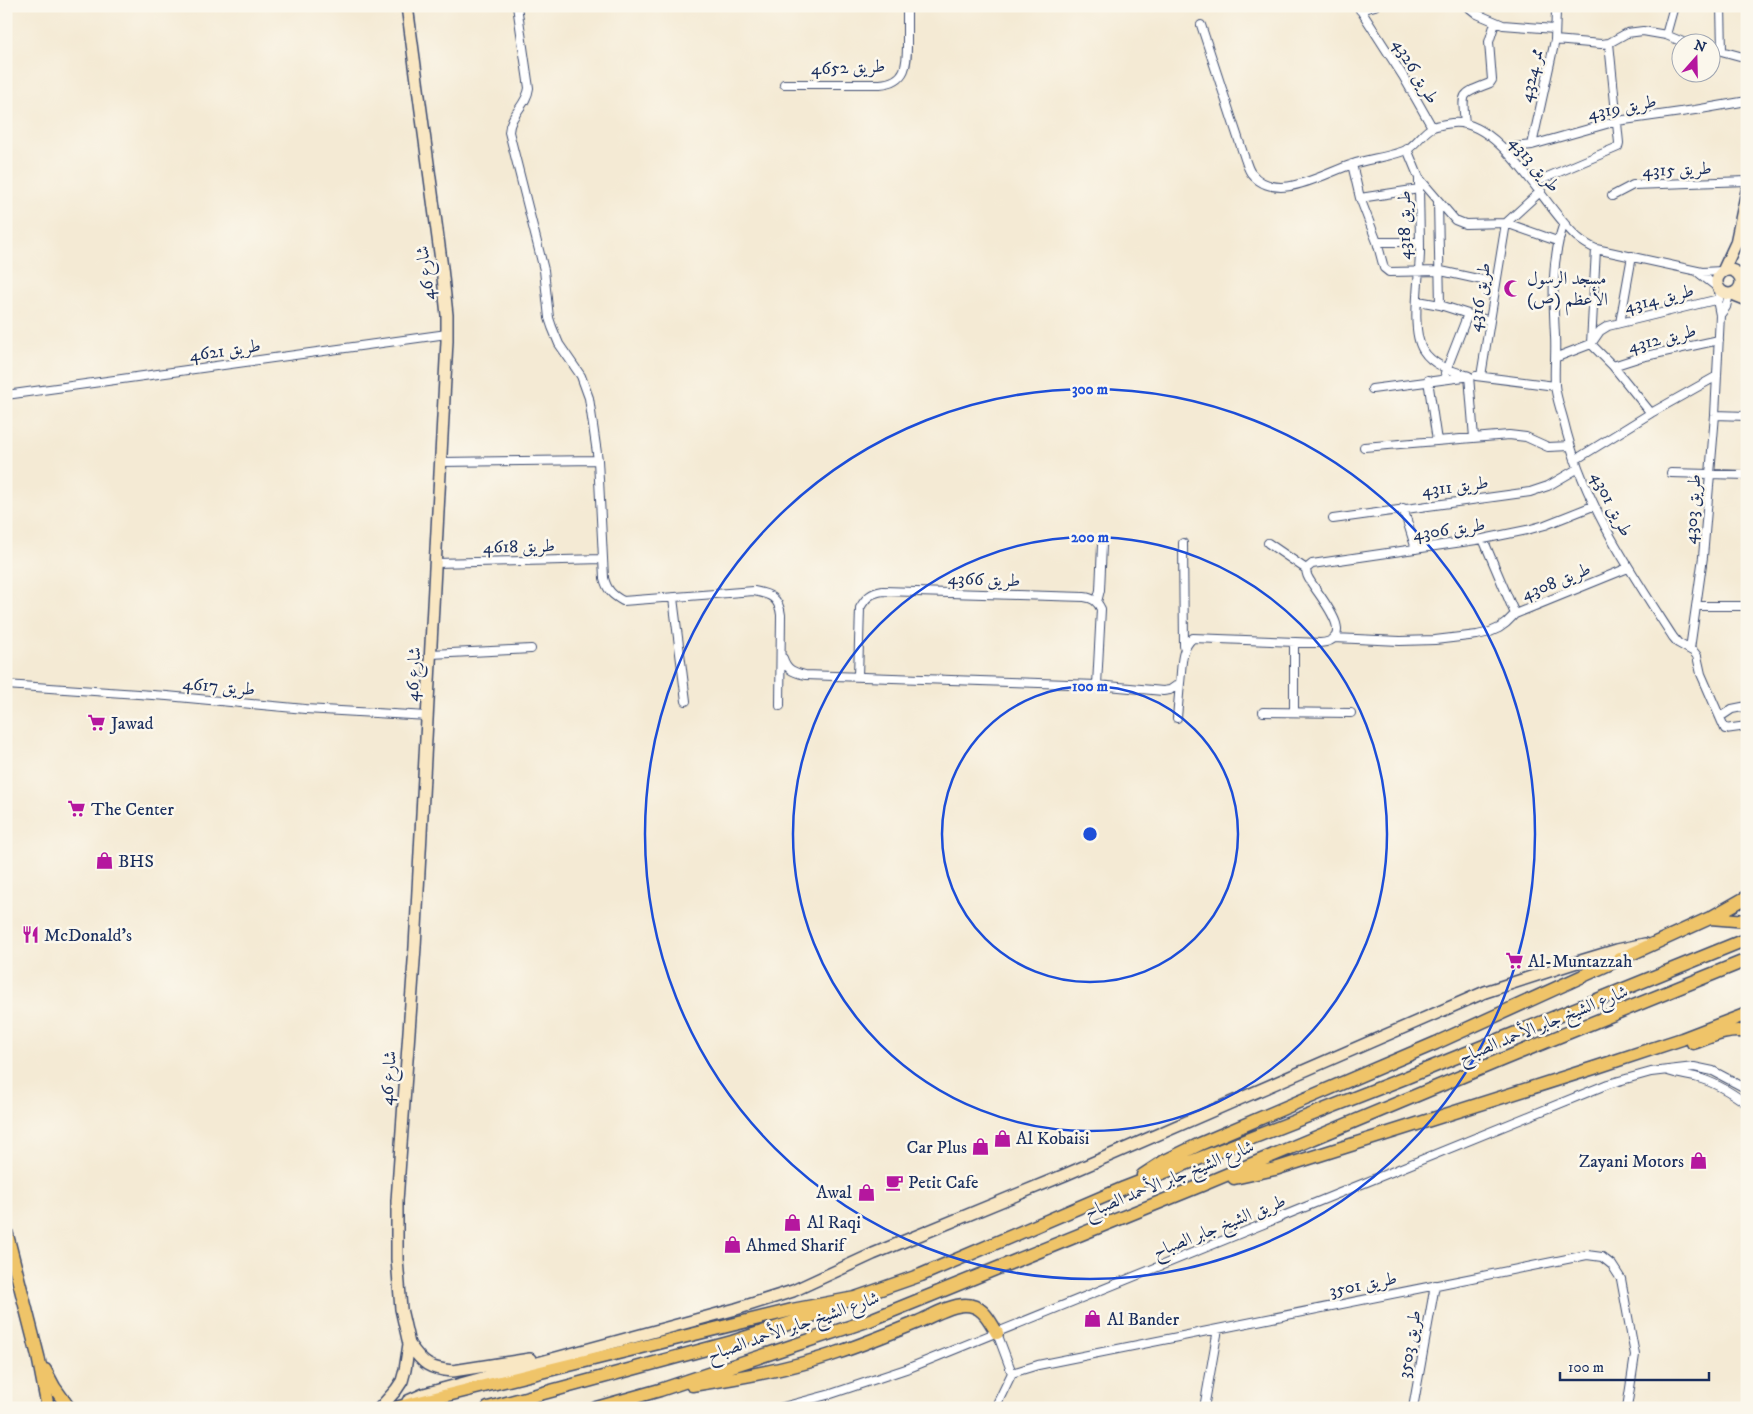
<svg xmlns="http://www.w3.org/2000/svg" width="1753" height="1414" viewBox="0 0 1753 1414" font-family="'IM FELL DW Pica',Amiri,serif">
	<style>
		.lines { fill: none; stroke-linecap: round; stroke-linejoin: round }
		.street-casing { stroke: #3c4b70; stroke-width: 10 }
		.secondary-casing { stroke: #3c4b70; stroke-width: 14 }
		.primary-casing { stroke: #3c4b70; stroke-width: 15 }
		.street { stroke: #fff; stroke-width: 8 }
		.secondary { stroke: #f9e7c3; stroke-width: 11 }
		.primary { stroke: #efc469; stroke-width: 12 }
		.ring { fill: none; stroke: #1d4ed8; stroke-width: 2.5 }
		.labels { text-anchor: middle; stroke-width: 5; stroke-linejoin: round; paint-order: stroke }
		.street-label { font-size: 18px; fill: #1b2f5e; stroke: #fbf7ec }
		.poi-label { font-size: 18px; fill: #1b2f5e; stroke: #fbf7ec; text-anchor: start }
		.centre { fill: #1d4ed8; stroke: #fbf7ec; stroke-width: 2.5 }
		.ring-label { font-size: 15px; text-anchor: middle; font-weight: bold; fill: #1d4ed8; stroke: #fbf7ec; stroke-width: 5; stroke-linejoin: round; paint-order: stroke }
	</style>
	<rect width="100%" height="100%" fill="#fbf7ec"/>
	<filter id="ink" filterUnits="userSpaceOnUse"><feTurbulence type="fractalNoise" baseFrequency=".02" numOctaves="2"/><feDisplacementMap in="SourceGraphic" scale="10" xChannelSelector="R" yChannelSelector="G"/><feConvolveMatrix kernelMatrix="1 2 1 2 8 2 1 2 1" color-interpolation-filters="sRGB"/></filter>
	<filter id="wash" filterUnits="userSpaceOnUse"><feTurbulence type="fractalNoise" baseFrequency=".0096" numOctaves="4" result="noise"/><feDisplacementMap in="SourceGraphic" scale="20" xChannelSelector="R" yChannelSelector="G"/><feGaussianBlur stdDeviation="1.12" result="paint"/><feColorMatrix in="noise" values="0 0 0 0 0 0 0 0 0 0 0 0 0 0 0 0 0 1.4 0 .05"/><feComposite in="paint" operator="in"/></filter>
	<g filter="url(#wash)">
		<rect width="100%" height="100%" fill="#f4ead4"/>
	</g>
	<g filter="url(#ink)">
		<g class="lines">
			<defs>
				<path id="street" d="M517,6L529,88C527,105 510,114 509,132L544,270L549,318L552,327L559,344L581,376L589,398L598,460L604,578C607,590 612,595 623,601L754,591C771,594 779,598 781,615L780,706
					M1358,6L1403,76L1432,127
					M1467,6L1477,14L1503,25L1555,29
					M1721,6L1722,50
					M1360,10L1375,6
					M1201,25L1245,159C1247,164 1248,169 1251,173C1276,205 1324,173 1353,164C1367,159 1396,156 1408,149C1417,143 1424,131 1433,127C1438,125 1446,124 1452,123C1501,118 1545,209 1577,237C1583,242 1589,246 1596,249L1702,272L1722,271
					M1666,35L1674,6
					M1555,40L1601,44L1609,43L1627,33L1643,31L1666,35L1683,42
					M1710,48L1747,58
					M784,84H880C909,82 907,61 907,39C907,28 907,17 907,6
					M1465,124C1462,91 1460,95 1490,83L1492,80L1489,42L1495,23
					M1532,145L1555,40L1556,11L1559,6
					M1505,148L1532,145L1617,121L1695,110L1747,101
					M1407,149L1419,178L1455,220L1465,224L1506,223L1541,191
					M1352,164L1360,198L1377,242L1384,268L1389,272L1441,271L1496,283
					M1419,178C1419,203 1420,227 1420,251C1420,276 1410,330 1423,350C1433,366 1452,371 1469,376L1474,438
					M1533,183L1618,147L1619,143L1609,43
					M1612,196L1633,185L1747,181
					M1360,198L1419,189
					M1438,201L1440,305
					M1564,223C1551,259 1553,298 1555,336C1556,352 1554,369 1555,385C1556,397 1561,410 1564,422C1583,502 1629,569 1673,637L1678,643L1694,652L1697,656L1701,674L1725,729L1747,726
					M1377,242H1420
					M1596,249L1591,344L1613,366L1651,413
					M1699,273L1717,287
					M1418,301L1440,305L1490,321
					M1720,315L1726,307L1729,294
					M1620,323L1632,256
					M1557,357L1591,344L1600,331L1608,326L1719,299
					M1613,366L1641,357L1719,340
					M1445,373L1468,314
					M1476,376L1555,386
					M1481,376L1506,223L1557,241
					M1428,380L1437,441
					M1372,389L1464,377
					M6,395L447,334
					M1715,415L1747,416
					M1364,447L1509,435L1526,437L1548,447L1570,446
					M1575,460L1651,413L1717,376
					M441,462L598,460
					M1671,473L1747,475
					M1403,508L1416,549
					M1333,519L1530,492L1548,486L1577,469
					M1483,539L1515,614
					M1183,543L1184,646
					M436,563L603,559
					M1306,569L1312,564L1483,539L1527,530L1545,525L1593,506
					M673,598L686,701
					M1097,602L1100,590L1102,545
					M1696,606H1747
					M1334,638L1400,641L1435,640L1477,635L1490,632L1499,628L1506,623L1515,614L1628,568
					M1690,649L1703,557L1715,415L1720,315L1718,305L1720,291
					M431,654L531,649
					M783,658C787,670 793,672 805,675L1097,685L1163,691L1170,690L1180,683C1182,668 1180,648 1193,638L1320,643C1362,640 1314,591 1308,577C1307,576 1306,570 1306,569L1268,543
					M858,676L860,608C866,597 871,593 883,591L1084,597C1093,598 1097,601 1101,609L1097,685
					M6,685L167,696L305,709L428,716
					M1263,712L1351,713
					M1294,712V642
					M1720,717L1732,709L1747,706
					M1177,718L1180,683
					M1668,1071C1677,1074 1686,1075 1695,1077C1715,1082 1731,1092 1747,1104
					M997,1333L1012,1373
					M779,1408L831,1394L909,1368L1608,1084L1651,1072L1694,1067L1713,1071L1747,1089
					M995,1408L1012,1373L1038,1365L1587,1255L1602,1257L1612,1265L1621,1279L1635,1355L1627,1408
					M1204,1408L1218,1329
					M1413,1408L1435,1285"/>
				<path id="secondary" d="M1717 282a12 12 0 1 1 24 0a12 12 0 1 1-24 0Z
					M1723,271L1736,243L1747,191
					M1732,294L1747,300
					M409,1344C423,1364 429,1369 453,1371L530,1359
					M408,1401L424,1394L736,1309L793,1291L873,1254L1067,1174L1485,992L1574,963L1617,950L1645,944
					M380,1408L396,1390L402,1381L405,1370L409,1344L401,1309L397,1259V1201L415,947L447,341V315L442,268L407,6"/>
				<path id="primary" d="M1710,918L1747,921
					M1693,1043C1710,1037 1729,1028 1747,1032
					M1143,1175L1163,1162L1200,1144L1436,1043L1710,918L1747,897
					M1234,1178L1275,1169L1597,1067L1682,1039L1747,1014
					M6,1231L38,1356L48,1408
					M45,1370L54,1387L69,1408
					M692,1385C740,1378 791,1369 837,1353C864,1344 891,1333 918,1322C932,1316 950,1305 965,1305C983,1305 989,1320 997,1333
					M395,1408L792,1310L855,1298L921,1275L1124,1188L1405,1078L1747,939
					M488,1408L732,1342L809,1317L839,1305
					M596,1408L660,1390L870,1320L1202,1185L1501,1060L1747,960"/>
			</defs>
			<use href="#street" class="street-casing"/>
			<use href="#secondary" class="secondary-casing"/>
			<use href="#primary" class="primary-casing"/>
			<use href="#street" class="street"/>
			<use href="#secondary" class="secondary"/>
			<use href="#primary" class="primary"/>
		</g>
	</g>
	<g class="ring">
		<circle cx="1090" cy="834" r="148"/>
		<circle cx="1090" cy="834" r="297"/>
		<circle cx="1090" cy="834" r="445"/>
	</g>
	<defs>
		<symbol id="mosque-bare" viewBox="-9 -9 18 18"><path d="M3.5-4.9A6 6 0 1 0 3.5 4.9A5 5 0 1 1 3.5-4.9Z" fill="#b5179e" stroke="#fbf7ec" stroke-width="2.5" paint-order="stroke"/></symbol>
		<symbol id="supermarket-bare" viewBox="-9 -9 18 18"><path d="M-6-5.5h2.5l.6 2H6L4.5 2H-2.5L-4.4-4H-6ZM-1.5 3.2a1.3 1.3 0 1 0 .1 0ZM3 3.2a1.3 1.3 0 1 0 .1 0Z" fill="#b5179e" stroke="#fbf7ec" stroke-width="2.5" paint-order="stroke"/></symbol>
		<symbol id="shop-bare" viewBox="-9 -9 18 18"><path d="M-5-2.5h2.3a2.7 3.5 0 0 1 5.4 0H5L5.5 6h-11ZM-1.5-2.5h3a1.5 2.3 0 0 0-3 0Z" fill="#b5179e" stroke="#fbf7ec" stroke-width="2.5" paint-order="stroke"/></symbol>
		<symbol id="restaurant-bare" viewBox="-9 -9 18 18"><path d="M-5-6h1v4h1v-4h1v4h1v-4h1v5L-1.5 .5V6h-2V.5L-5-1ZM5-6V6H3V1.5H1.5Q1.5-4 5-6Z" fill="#b5179e" stroke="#fbf7ec" stroke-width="2.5" paint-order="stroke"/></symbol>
		<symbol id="cafe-bare" viewBox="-9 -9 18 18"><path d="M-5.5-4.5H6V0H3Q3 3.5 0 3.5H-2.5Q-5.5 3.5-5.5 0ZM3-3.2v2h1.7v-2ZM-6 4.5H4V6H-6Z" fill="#b5179e" stroke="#fbf7ec" stroke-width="2.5" paint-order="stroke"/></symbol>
	</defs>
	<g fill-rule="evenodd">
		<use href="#mosque-bare" x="1500" y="276" width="25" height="25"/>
		<use href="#supermarket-bare" x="84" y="710" width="25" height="25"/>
		<use href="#supermarket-bare" x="64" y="796" width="25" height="25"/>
		<use href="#shop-bare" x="92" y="848" width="25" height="25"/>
		<use href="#restaurant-bare" x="18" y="922" width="25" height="25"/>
		<use href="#supermarket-bare" x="1502" y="948" width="25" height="25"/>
		<use href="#shop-bare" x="990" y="1126" width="25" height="25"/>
		<use href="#shop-bare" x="968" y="1134" width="25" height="25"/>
		<use href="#shop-bare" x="1686" y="1148" width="25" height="25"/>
		<use href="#cafe-bare" x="882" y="1170" width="25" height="25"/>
		<use href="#shop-bare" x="854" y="1180" width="25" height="25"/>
		<use href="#shop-bare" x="780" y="1210" width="25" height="25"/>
		<use href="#shop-bare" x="720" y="1232" width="25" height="25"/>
		<use href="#shop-bare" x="1080" y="1306" width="25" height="25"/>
	</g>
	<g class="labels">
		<g class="street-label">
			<text transform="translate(848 67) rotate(-2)" y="6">طريق 4652</text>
			<text transform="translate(1416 71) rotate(59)" y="6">طريق 4326</text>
			<text transform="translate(1531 75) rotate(-77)" y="6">ممر 4324</text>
			<text transform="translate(1622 107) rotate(-11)" y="6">طريق 4319</text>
			<text transform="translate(1535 164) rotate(49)" y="6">طريق 4313</text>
			<text transform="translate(1677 169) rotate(-2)" y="6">طريق 4315</text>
			<text transform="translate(1404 225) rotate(-90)" y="6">طريق 4318</text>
			<text transform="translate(425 273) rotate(-97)" y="6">شارع 46</text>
			<text transform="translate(1479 297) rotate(-81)" y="6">طريق 4316</text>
			<text transform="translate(1659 298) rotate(-14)" y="6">طريق 4314</text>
			<text transform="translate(1662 338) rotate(-14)" y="6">طريق 4312</text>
			<text transform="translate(225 350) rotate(-8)" y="6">طريق 4621</text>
			<text transform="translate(1455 486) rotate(-7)" y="6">طريق 4311</text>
			<text transform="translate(1612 504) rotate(63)" y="6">طريق 4301</text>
			<text transform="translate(1692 509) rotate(-86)" y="6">طريق 4303</text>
			<text transform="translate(1449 529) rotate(-8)" y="6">طريق 4306</text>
			<text transform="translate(519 546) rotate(-1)" y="6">طريق 4618</text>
			<text transform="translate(984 579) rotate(2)" y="6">طريق 4366</text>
			<text transform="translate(1556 581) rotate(-22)" y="6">طريق 4308</text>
			<text transform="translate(413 674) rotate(-87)" y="6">شارع 46</text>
			<text transform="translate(219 686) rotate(5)" y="6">طريق 4617</text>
			<text transform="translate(1543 1024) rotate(-22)" y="6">شارع الشيخ جابر الأحمد الصباح</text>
			<text transform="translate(388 1078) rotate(-86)" y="6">شارع 46</text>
			<text transform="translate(1169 1179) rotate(-22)" y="6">شارع الشيخ جابر الأحمد الصباح</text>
			<text transform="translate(1219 1226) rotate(-22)" y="6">طريق الشيخ جابر الصباح</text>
			<text transform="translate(1363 1284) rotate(-11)" y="6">طريق 3501</text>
			<text transform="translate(793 1326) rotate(-19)" y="6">شارع الشيخ جابر الأحمد الصباح</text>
			<text transform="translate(1409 1344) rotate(-80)" y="6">طريق 3503</text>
		</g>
		<g class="poi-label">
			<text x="1527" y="284">مسجد الرسول<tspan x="1527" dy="21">الأعظم (ص)</tspan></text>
			<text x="111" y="729">Jawad</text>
			<text x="91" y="815">The Center</text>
			<text x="118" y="867">BHS</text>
			<text x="44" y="941">McDonald's</text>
			<text x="1528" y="967">Al-Muntazzah</text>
			<text x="1016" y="1144">Al Kobaisi</text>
			<text x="967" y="1153" text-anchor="end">Car Plus</text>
			<text x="1684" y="1167" text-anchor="end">Zayani Motors</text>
			<text x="908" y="1188">Petit Cafe</text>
			<text x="852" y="1198" text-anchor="end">Awal</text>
			<text x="807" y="1228">Al Raqi</text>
			<text x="746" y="1251">Ahmed Sharif</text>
			<text x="1107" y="1325">Al Bander</text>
		</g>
	</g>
	<circle cx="1090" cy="834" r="8" class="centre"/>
	<g class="ring-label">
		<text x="1090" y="394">300 m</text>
		<text x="1090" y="542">200 m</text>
		<text x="1090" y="691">100 m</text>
	</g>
	<rect width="1753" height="1414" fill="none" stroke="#fbf7ec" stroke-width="25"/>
	<g transform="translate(1696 58) rotate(20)"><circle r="24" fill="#fbf7ec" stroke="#a1a7b3"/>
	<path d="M0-4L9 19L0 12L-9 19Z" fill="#b5179e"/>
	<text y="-8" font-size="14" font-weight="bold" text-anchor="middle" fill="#1b2f5e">N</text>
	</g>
	<path d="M1560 1372v8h149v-8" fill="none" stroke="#1b2f5e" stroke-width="2.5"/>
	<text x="1568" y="1372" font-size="15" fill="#1b2f5e" stroke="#fbf7ec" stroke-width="4" paint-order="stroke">100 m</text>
</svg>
